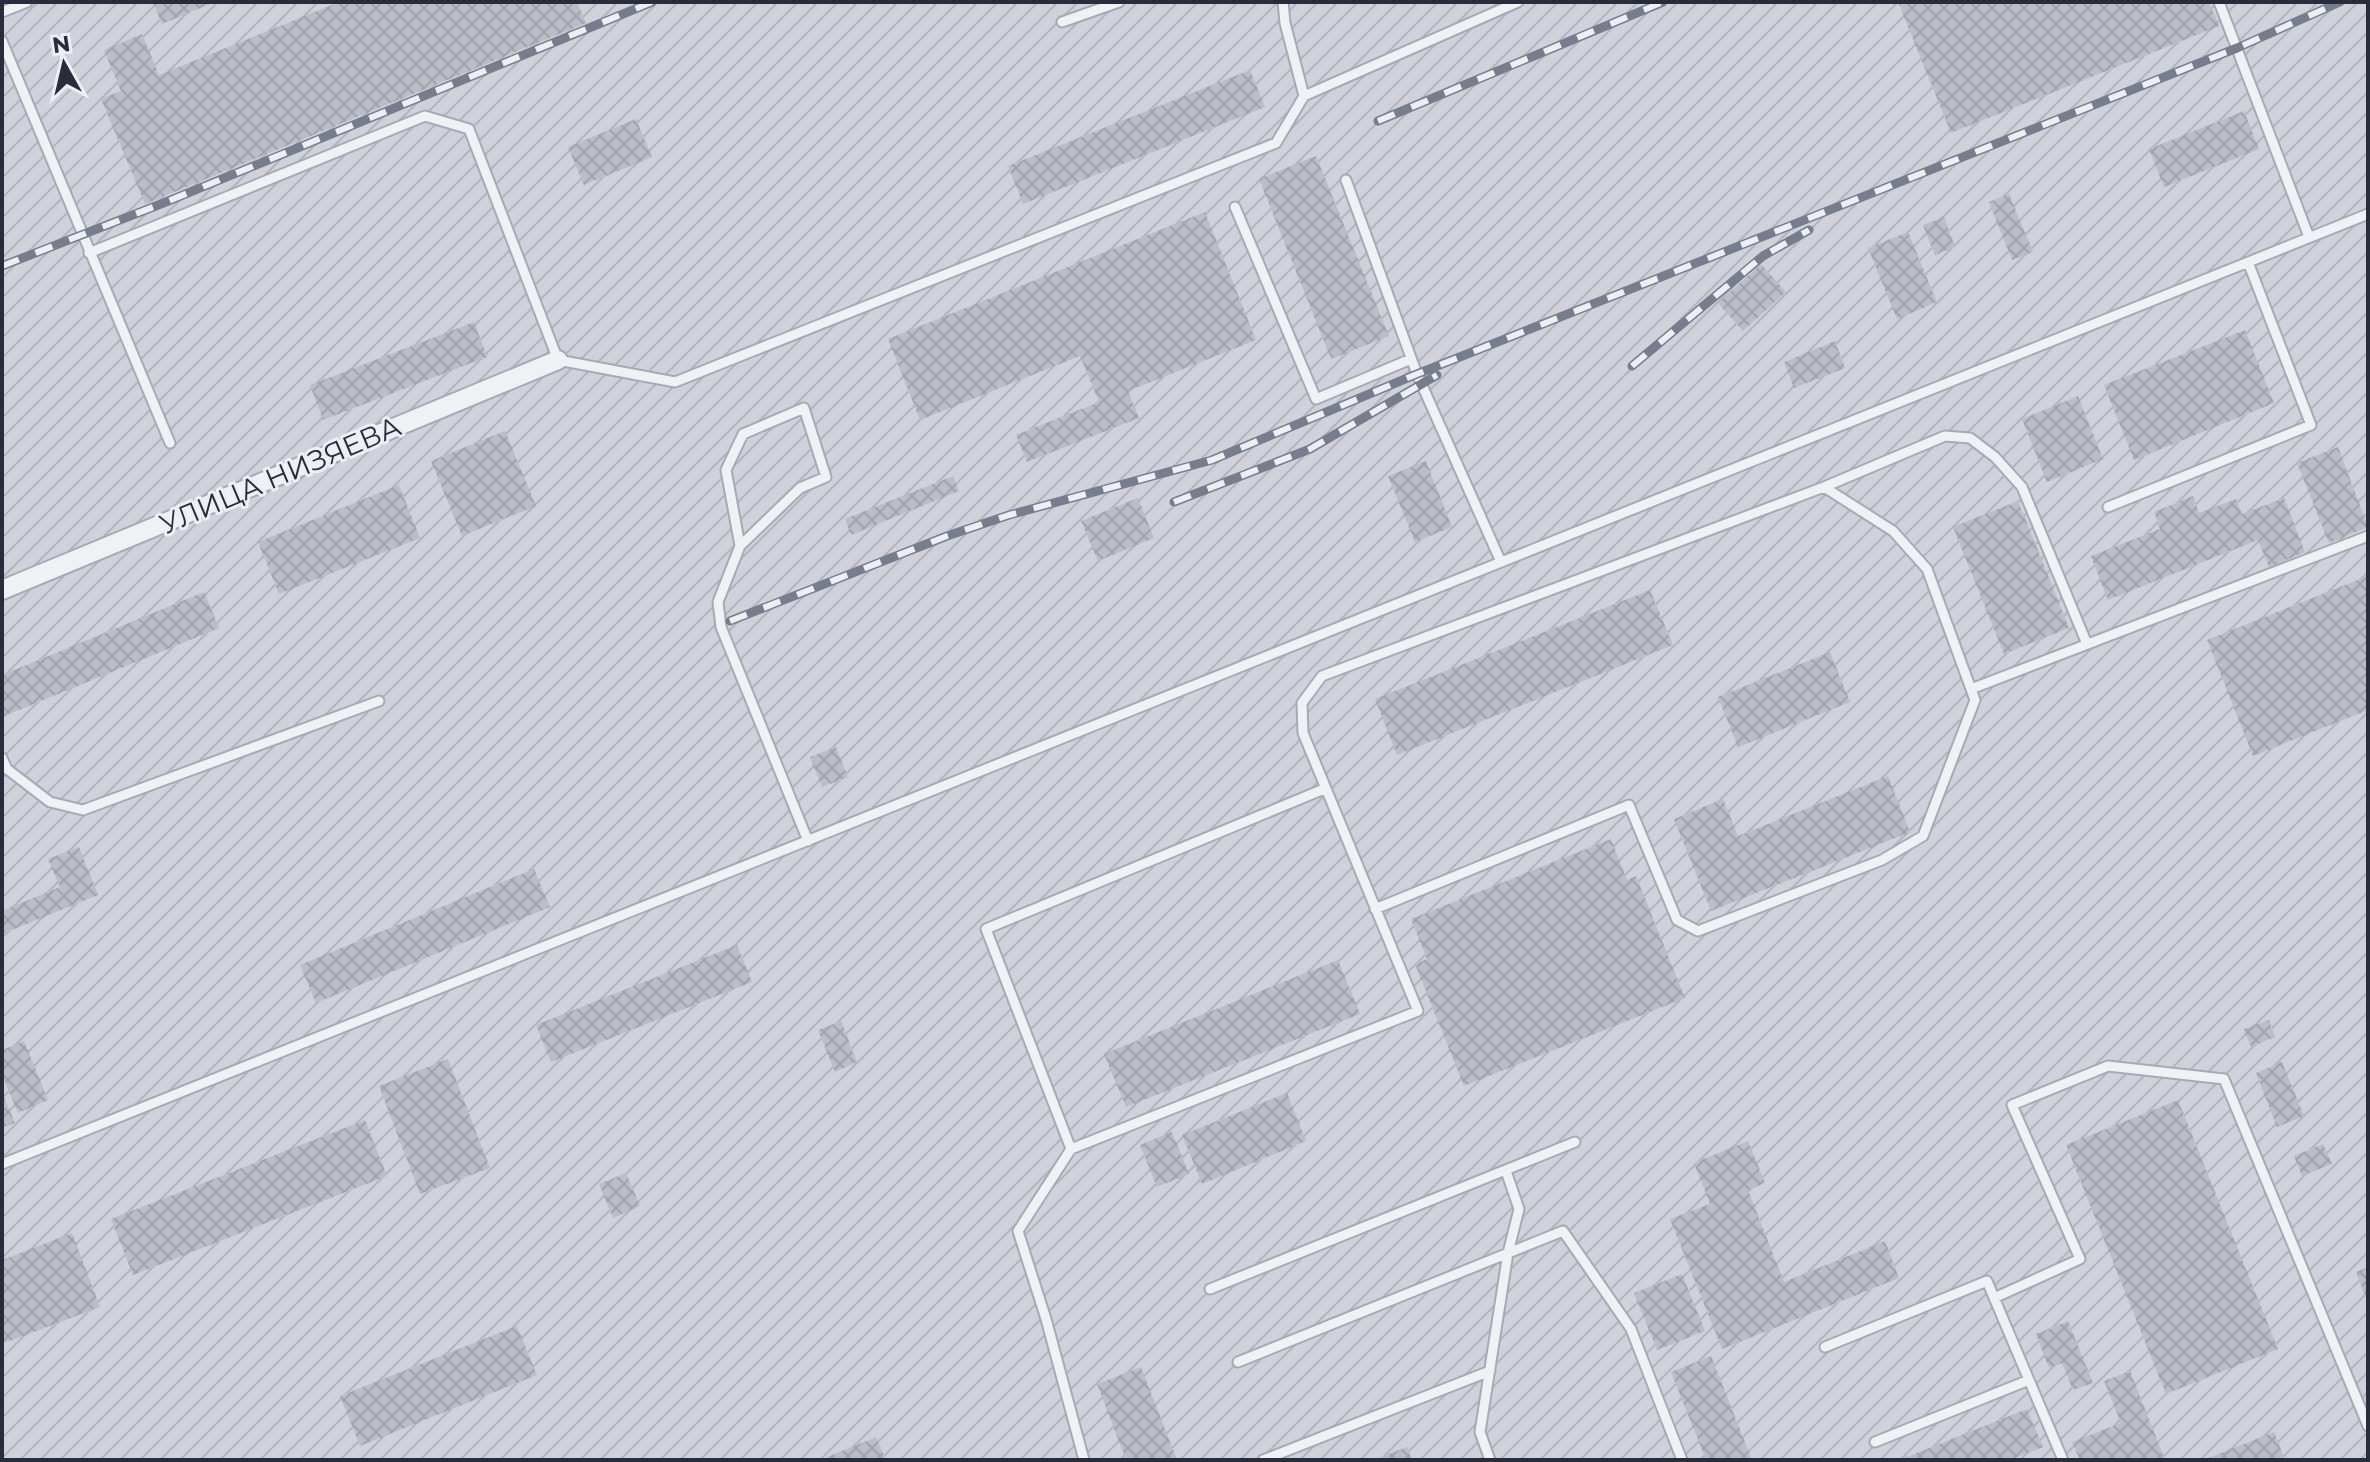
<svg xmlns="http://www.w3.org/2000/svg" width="2370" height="1462" viewBox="0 0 2370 1462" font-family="Montserrat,sans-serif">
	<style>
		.industrial { fill: url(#industrial-furrows) }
		.building { fill: url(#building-cross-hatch) }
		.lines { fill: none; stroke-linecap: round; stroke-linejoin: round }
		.service-casing { stroke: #a7aab3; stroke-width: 13 }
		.minor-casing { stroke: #a7aab3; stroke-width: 22 }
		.service { stroke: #f0f1f5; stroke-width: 9 }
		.minor { stroke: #f0f1f5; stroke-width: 18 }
		.rail-casing { stroke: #787d8e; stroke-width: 9 }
		.rail { stroke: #edeff4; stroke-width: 6; stroke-dasharray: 18; stroke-linecap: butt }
		.labels { text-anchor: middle; stroke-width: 6; stroke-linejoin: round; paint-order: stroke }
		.street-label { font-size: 28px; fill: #282c3b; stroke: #edeff4 }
	</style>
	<defs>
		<pattern id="industrial-furrows" width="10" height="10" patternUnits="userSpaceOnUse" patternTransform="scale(2)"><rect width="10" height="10" fill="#d0d2db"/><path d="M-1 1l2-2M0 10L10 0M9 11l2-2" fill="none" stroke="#b3b4bd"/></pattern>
		<pattern id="building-cross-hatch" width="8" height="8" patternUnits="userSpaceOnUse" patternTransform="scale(2)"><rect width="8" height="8" fill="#bbbec8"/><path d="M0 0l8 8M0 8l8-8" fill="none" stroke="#a1a3ad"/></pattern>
	</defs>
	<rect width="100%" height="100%" fill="#dee0e6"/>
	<path class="industrial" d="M2,2H2368V1460H2Z"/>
	<path class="building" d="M153,2H215L162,24Z
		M339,2H577L586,23L145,204L101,99L121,91L104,50L142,34L159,75Z
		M1898,2H2209L2219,26L1951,133Z
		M1250,70L1265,107L1023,204L1008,166Z
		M2244,111L2259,149L2164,187L2149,149Z
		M636,119L652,157L584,185L568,147Z
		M1316,156L1389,336L1331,359L1259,179Z
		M2009,194L2033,252L2012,260L1989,202Z
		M1205,212L1256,340L1128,391L1139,418L1027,462L1016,435L1099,402L1080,356L920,420L888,339Z
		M1944,217L1955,247L1935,255L1923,225Z
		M1908,232L1937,302L1897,319L1868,248Z
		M1761,264L1786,292L1743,331L1718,303Z
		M474,322L487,357L323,420L310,385Z
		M2245,330L2274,403L2134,460L2104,385Z
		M1835,341L1845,368L1794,388L1784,362Z
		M2078,396L2103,459L2047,482L2022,419Z
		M505,431L536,506L462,536L431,461Z
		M2338,447L2368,527L2329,543L2297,463Z
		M1426,461L1452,527L1415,542L1388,476Z
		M953,476L959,491L851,535L845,519Z
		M399,485L420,538L279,594L258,542Z
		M2193,496L2199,513L2236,499L2242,514L2284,498L2305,552L2269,567L2258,540L2108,600L2091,556L2160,529L2154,512Z
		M1138,498L1154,538L1098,561L1081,521Z
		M2018,501L2069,628L2004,654L1953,527Z
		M2368,576V710L2253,756L2207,640Z
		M1650,590L1673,645L1397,755L1375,699Z
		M204,592L219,628L2,717V675Z
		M1830,652L1850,702L1738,747L1718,697Z
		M836,747L848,777L822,787L810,757Z
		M1888,776L1910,832L1711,911L1674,819L1723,799L1738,836Z
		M1611,839L1627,880L1636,876L1685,998L1464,1086L1415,964L1427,959L1411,919Z
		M79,847L98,895L2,934V911L60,887L48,859Z
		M534,869L550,907L316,1003L300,965Z
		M737,945L752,982L551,1062L536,1025Z
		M1338,960L1360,1014L1126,1107L1104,1054Z
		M2269,1020L2275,1037L2251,1047L2244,1029Z
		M841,1021L857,1062L835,1072L818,1030Z
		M24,1041L48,1100L18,1113L2,1075V1050Z
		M448,1059L490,1168L420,1194L379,1086Z
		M2282,1062L2304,1116L2277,1127L2256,1073Z
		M2,1092L15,1123L2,1128Z
		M1287,1093L1306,1141L1202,1184L1182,1135Z
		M2178,1100L2278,1349L2166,1394L2066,1145Z
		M365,1120L387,1176L133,1275L111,1219Z
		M1172,1132L1189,1174L1157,1187L1140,1145Z
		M1748,1141L1765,1183L1748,1190L1784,1282L1885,1241L1899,1278L1722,1349L1670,1219L1710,1204L1694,1163Z
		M2323,1144L2332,1164L2302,1176L2294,1156Z
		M626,1173L640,1206L613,1218L599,1184Z
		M72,1233L100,1307L2,1344V1260Z
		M2368,1267V1303L2356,1272Z
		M1682,1274L1705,1331L1657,1350L1634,1293Z
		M2068,1321L2093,1383L2073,1390L2062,1363L2049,1368L2036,1334Z
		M517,1326L537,1375L360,1446L340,1396Z
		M1711,1356L1752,1460H1706L1671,1372Z
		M1141,1367L1177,1460H1126L1097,1384Z
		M2130,1371L2165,1460H2080L2072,1442L2121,1423L2104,1381Z
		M2027,1409L2043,1447L2010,1460H1899Z
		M2274,1432L2285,1460H2203Z
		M876,1437L886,1460H820Z
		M1407,1447L1412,1460H1373Z"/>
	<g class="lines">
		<defs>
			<path id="service" d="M2219,2L2309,237
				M2,12L27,2
				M1062,22L1119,2
				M2,41L170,443
				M1304,96L1518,2
				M1346,180L1417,374L1501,562
				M1235,207L1316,399L1411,359
				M89,253L425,116L469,129L558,360L675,382L1276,143L1304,96L1285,23L1283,2
				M2108,507L2311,425L2248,262
				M740,546L726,470L743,434L804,408L826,477L800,488L740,546L718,602L721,627L808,841
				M1971,689L2368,536
				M2,758L7,769L50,802L83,810L379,701
				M1375,909L1629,805L1677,920L1698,931L1882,860L1923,836L1975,700L1927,569L1893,531L1824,487
				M1071,1149L1418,1011L1303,733L1302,703L1322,676L1824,487L1945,436L1970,438L1995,457L2022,487L2087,644
				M2,1164L2368,214
				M1210,1289L1575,1142
				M1994,1298L2080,1259L2012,1105L2108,1066L2224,1079L2368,1426
				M1825,1347L1987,1281L2029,1380
				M1238,1362L1563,1231L1631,1329L1682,1460
				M1875,1442L2029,1380L2063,1460
				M1084,1460L1046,1319L1018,1231L1071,1149L986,929L1324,789
				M1263,1460L1490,1371
				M1490,1460L1480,1432L1508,1253L1519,1209L1506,1171"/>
			<path id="minor" d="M2,590L558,360"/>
		</defs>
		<use href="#service" class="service-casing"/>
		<use href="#minor" class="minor-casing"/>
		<use href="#service" class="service"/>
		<use href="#minor" class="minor"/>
		<defs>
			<path id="rail" d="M1378,121L1663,2
				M2,266L166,202L652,2
				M1632,366L1763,256L1809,230
				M1174,502L1310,449L1437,375
				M730,621L947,536L1009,515L1212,460L1417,374L2237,48L2340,2"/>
		</defs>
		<use href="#rail" class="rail-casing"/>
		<use href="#rail" class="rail"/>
	</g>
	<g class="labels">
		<g class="street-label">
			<text transform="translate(280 475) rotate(-23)" y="10">УЛИЦА НИЗЯЕВА</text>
		</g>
	</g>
	<rect width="2370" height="1462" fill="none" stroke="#282c3b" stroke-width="8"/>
	<g transform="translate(64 64) rotate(352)" stroke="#edeff4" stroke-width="6" paint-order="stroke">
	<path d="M0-6L14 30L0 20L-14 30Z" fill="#282c3b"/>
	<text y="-12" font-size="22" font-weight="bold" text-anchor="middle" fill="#282c3b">N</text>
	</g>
</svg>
